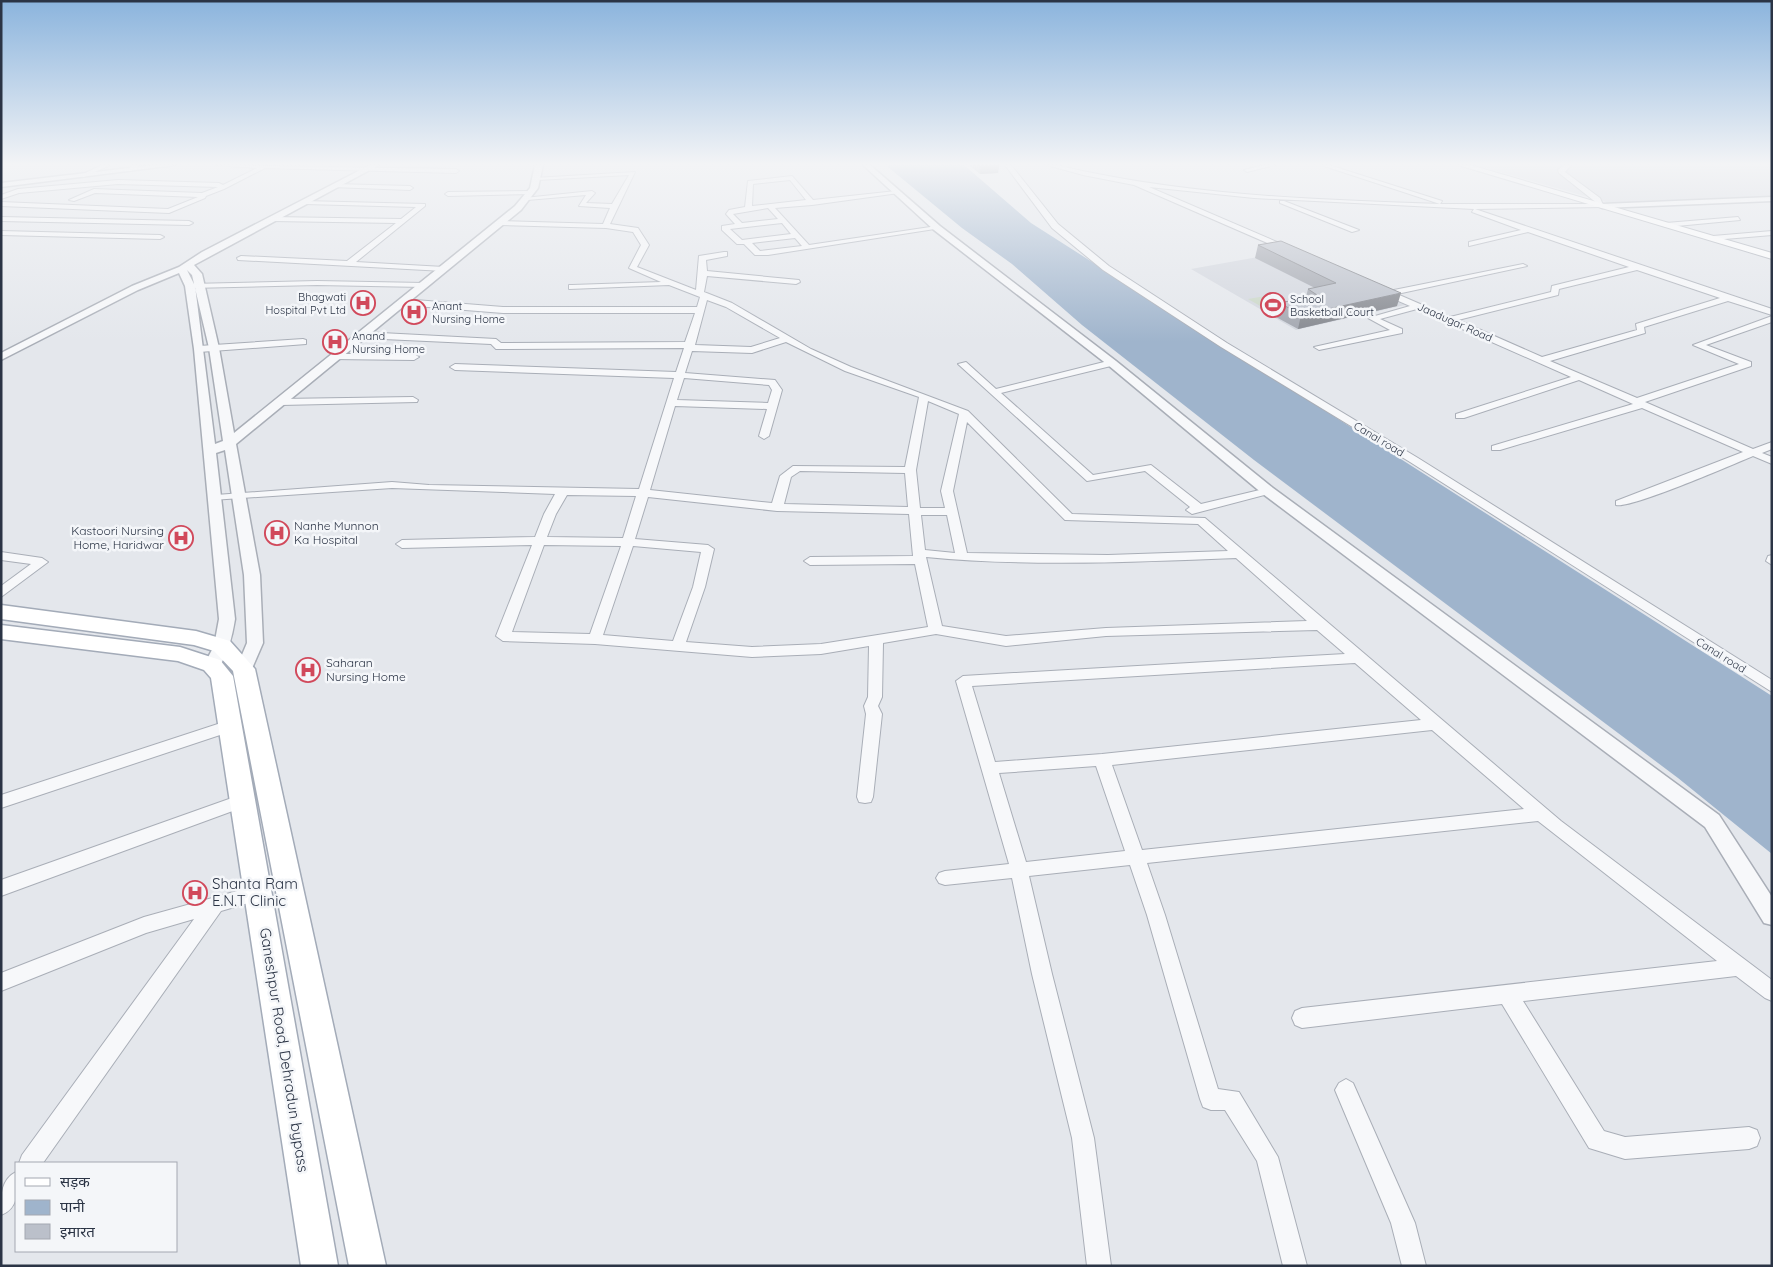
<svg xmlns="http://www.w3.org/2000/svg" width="1773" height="1267" viewBox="0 0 1773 1267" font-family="Quicksand,'Noto Sans Devanagari',sans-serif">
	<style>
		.built { fill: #d2d6de }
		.green { fill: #c9d6c5 }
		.water { fill: #9fb4cc }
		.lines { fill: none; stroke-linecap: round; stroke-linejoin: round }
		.minor-casing { stroke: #a9aeb7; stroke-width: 2 }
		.tertiary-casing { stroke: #a9aeb7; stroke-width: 3 }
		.secondary-casing { stroke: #a9aeb7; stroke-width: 2 }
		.primary-casing { stroke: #a3abb8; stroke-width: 3 }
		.minor { fill: #f7f8fa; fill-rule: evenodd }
		.tertiary { fill: #f7f8fa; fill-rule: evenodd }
		.secondary { fill: #fff; fill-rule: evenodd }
		.primary { fill: #fff; fill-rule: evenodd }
		.wall { fill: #a1a5ae }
		.shaded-wall { fill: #83868d }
		.building { fill: #bbc0ca; stroke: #83868d }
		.labels { text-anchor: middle; stroke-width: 5; stroke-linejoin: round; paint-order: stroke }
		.far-poi-label { font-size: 11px; fill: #2b3445; stroke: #f4f6f9; text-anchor: start }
		.far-street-label { font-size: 11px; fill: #2b3445; stroke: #f4f6f9 }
		.poi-label { font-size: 12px; fill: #2b3445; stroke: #f4f6f9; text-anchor: start }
		.near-poi-label { font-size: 15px; fill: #2b3445; stroke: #f4f6f9; text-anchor: start }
		.near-street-label { font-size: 15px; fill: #2b3445; stroke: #f4f6f9 }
	</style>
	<rect width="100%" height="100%" fill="#e4e7ec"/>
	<path class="built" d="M1476,165H1772V198L1620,206Z
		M1281,253L1405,305L1296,330L1191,269Z"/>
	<path class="green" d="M1271,295L1298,311L1276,315L1248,299Z"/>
	<path class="water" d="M888,165H964L1031,223L1772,696V854L1678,778L1254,460L1082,325L1012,264L962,228L888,167Z"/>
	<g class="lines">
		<defs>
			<path id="minor" d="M102,165H110L84,177L79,176Z
				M132,165H139L131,171H127Z
				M216,165L456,169L459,171L456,173L265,168L224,189L206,196L205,198L169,213L1,206V202L168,209L198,197L95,193L74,201L69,200L94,189L202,193L218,187L118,184L19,193L1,199V195L18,189L118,180L219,183L223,185L257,168Z
				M1005,165H1011L1058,224L1109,266L1227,343L1418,458L1772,680V692L1410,462L1221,347L1103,270L1052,228Z
				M1047,165H1056C1181,195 1312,200 1440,204L1321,165H1329L1442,201L1440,204H1598L1559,173L1558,170L1564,165H1571L1565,172L1600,198L1604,207L1475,209L1772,309V315L1728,301L1644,327L1645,333L1550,361L1637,398L1739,364L1693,345L1772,316V322L1706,345L1751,362V366L1645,402L1753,449L1772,442V449L1762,453L1772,457V464L1753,456C1732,465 1630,509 1616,505V501L1743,452L1642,408L1500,450H1492V446L1633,404L1579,380L1464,418H1456V414L1571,377L1417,309L1380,319L1402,329V333L1319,350L1314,347L1390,330L1368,318L1410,306L1380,293V289L1389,291L1523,264L1527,266L1397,294L1450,317L1551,292L1552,286L1629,267L1528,232L1469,246V242L1521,230L1472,212L1474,209L1254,198L1149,187L1291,248V252H1288L1134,185L1083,175ZM1637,270L1720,298L1636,324L1637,330L1542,357L1458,320L1558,295L1559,289Z
				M1264,165H1275L1247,172L1244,170Z
				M635,172L610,224L638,228L649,245L637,267L696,290L699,256L724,252H727V256L706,260L707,271L799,280L800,282L796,284L707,276L704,292L732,303L811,349L851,367L968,411L1072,514L1205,518L1561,821L1772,980V1001L1765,998L1736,976L1523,1001L1604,1131L1625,1137L1749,1127L1757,1130L1760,1138L1757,1146L1749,1149L1625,1159L1589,1148L1502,1004L1302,1028L1295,1025L1292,1018L1295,1011L1302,1008L1717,961L1538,821L1147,863L1165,915L1218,1089L1239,1092L1278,1157L1307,1266H1283L1257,1161L1225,1110H1211L1203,1107L1200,1099L1147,915L1130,865L1029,876L1052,974L1094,1138L1111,1266H1087L1072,1138L1032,974L1012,878L945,885L939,883L936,878L939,873L945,871L1009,864L956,681L963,676L1345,654L1317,630L1106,636L1006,646L936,634L883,643L882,697L878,706L882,714L873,797L871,802L865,803L859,802L857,797L866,714L864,706L868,697L869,646L821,654L752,657L595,644L503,641L496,636L532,545L402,548L396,544L402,540L535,537L544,514L555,494L392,488L212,500L210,498L216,495L392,482L429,485L639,489L674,378L455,370L450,367L455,364L676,372L684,348L496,349L491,344L362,338L358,335L362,332L496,339L501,343L685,342L695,313H503L403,305L399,302L403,299L503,307H697L700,297L669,285L569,289V285H572L661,282L629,268L641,245L633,232L606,228L499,225L495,223L499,221L603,224L610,208L579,206L586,195L527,200L524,198L592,191L595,193L586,203L612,204L629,175L537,180L534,178ZM707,300L726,307L780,338L751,347L695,345ZM786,342L845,371L919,397L905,467L793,466L780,476L772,503L650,490L675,406L767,409L759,436L764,439L769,436L782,390L775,380L685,373L692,351L752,353ZM684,378L769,385L772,390L768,403L677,400ZM928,401L959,414L941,491L945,508H920L916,470ZM967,422L1065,520L1198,524L1228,551L1108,555L967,553L953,491ZM800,471L905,473L908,507L784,504L791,477ZM567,495L636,496L623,538L547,537L556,514ZM648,497L777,511L909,514L913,556L810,557L804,561L810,565L915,564L928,627L821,644L752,647L686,642L705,587L714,549L708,545L635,539ZM921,515H947L955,553L925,550ZM544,545L621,546L590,634L512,632ZM633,546L701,552L693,587L673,641L603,635ZM926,557C1029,567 1133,562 1236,558L1307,621L1106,628L1006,636L942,626ZM1355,663L1421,720L1102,754L995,762L972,686ZM1432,730L1524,809L1142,850L1112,765ZM1096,766L1125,851L1026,862L999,773Z
				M792,176L813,200L896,191L899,193L812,205L775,208L809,245L937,226L941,228L768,255H755L744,244H737L722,230V226L735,224L726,214L729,210L745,207L748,181ZM790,180L806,200L752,206L753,184ZM768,208L778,219L742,223L733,214ZM782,223L791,234L742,240L730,229ZM795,238L802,246L760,251L752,243Z
				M334,184L410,186L413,188L410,190L332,187Z
				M531,191L533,194L448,196L445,194L448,192Z
				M303,201L425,204V206L356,262L444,267L448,269L444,271L238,260L237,258L241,256L347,261L396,223L272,221L268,219L272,217L401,219L416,207L305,204Z
				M1280,201H1284L1359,230L1352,232L1280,203Z
				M1,217L189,221L193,223L189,225L1,221Z
				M1738,217L1740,220L1666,227L1662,225L1666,223Z
				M1,231L160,235L164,237L160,239L1,235Z
				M1772,231V235L1713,240L1709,238L1713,236Z
				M317,281L424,283L428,285L424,287L317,285L190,288L186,286L190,284Z
				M303,339L306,340V344L199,352L194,349L199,346Z
				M335,354H414L419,357L414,360L332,359L330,357Z
				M1112,360L1115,361V365L1001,393L1093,475L1151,465L1201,504L1268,488L1274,491L1272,493L1192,514L1186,510L1190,507L1145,471L1087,481L958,364L966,362L996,389Z
				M413,397L418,400L417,402L281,405L276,402L281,399Z
				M1,552L42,558L48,562L1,597V586L31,564L1,560Z
				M1772,555V565L1766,561L1768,556Z
				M230,720L235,722L238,726L235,730L1,808V795Z
				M243,794L249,795L251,800L249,805L1,896V880Z
				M259,885L265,888L268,893L265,898L221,911L43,1163H19L22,1155L194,919L146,933L1,991V973L144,917Z
				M1346,1079L1353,1083L1415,1223L1426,1266H1402L1391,1223L1335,1090L1339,1083Z
				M16,1172C17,1189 20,1208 1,1215C1,1198 0,1180 16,1172Z"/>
			<path id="tertiary" d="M155,165H175L1,187V183Z
				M370,165H379L194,265L202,274L219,348L234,433L515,206L530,188L535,165H543L538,188L521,210L236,444L260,575L263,643L250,673H238L236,669L247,643L244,575L225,450L216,453L235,619C232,638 228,653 218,669H206L204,665L214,646L219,619L194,349L185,286L179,273L138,290L1,360V353L132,286L179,267L202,252ZM187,270L192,275L209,348L223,441L215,444L195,286Z
				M863,165H870L940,226L1116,361L1273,488L1719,815L1772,897V925L1764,923L1705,827L1263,494L1108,365L934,230Z
				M1772,197V201L1602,208L1598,206L1602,204Z"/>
			<path id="secondary" d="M1458,165H1470L1772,253V259Z"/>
			<path id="primary" d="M1,605L196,631L230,641L255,669L386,1266H349L233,671L214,651L194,645L1,619Z
				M1,625L180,647L220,660L233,676L338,1266H301L211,678L204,670L178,661L1,639Z"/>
		</defs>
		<use href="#minor" class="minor-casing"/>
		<use href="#tertiary" class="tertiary-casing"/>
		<use href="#secondary" class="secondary-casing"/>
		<use href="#primary" class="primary-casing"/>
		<use href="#minor" class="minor"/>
		<use href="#tertiary" class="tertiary"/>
		<use href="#secondary" class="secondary"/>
		<use href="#primary" class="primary"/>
	</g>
	<path class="wall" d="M969,165H999L998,173L980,174Z
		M1258,245L1397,306L1298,329L1276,317L1280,303L1306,297L1308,289L1315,288L1255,258Z"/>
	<path class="shaded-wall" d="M999,165L998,173L980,174L981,167Z
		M1401,293L1397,306L1298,329L1301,315Z"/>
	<path class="building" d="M978,165H999L981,167Z
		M1281,241L1401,293L1301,315L1280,303L1317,295L1308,289L1336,283L1258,245Z"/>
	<linearGradient id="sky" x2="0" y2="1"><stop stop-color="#8bb4dd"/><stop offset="0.48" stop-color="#f3f4f6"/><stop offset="1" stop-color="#f3f4f6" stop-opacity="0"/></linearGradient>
	<rect width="1773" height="342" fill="url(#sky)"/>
	<defs>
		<symbol id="hospital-ring" viewBox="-11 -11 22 22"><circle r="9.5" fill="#f4f6f9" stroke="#d1495b" stroke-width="1.5"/><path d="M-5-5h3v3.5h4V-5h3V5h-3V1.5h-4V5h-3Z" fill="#d1495b"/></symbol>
		<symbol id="stadium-ring" viewBox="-11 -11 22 22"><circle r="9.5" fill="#f4f6f9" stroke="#d1495b" stroke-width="1.5"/><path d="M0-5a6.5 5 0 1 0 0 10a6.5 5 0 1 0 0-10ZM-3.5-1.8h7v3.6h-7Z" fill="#d1495b"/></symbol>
	</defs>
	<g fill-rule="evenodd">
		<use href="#hospital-ring" x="349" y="289" width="28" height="28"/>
		<use href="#stadium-ring" x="1259" y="291" width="28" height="28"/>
		<use href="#hospital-ring" x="400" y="298" width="28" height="28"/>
		<use href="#hospital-ring" x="321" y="328" width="28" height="28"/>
		<use href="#hospital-ring" x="263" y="519" width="28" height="28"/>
		<use href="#hospital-ring" x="167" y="524" width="28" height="28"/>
		<use href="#hospital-ring" x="294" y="656" width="28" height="28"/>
		<use href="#hospital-ring" x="181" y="879" width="28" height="28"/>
	</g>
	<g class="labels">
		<g class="far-poi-label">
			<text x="346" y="301" text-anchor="end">Bhagwati<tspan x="346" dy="13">Hospital Pvt Ltd</tspan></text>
			<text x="1290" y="303">School<tspan x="1290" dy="13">Basketball Court</tspan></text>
			<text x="432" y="310">Anant<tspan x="432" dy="13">Nursing Home</tspan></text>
			<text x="352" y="340">Anand<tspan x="352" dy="13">Nursing Home</tspan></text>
		</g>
		<g class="far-street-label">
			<text transform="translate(1455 322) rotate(24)" y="4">Jaadugar Road</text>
			<text transform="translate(1379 439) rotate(31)" y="4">Canal road</text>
			<text transform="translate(1721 655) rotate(32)" y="4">Canal road</text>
		</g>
		<g class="poi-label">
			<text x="294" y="530">Nanhe Munnon<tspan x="294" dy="14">Ka Hospital</tspan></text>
			<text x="164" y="535" text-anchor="end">Kastoori Nursing<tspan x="164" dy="14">Home, Haridwar</tspan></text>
			<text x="326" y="667">Saharan<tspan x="326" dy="14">Nursing Home</tspan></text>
		</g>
		<g class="near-poi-label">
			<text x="212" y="889">Shanta Ram<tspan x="212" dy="17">E.N.T Clinic</tspan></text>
		</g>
		<g class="near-street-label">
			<text transform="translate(284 1050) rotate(81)" y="5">Ganeshpur Road, Dehradun bypass</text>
		</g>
	</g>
	<rect width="1773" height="1267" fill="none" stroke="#2b3445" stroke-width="5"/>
	<rect x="15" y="1162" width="162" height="90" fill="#f4f6f9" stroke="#a4a8b1"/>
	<rect x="25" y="1178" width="25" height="8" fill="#ffffff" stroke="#a4a8b1"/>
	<text x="60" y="1187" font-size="15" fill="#2b3445">सड़क</text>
	<rect x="25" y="1200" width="25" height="15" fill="#9fb4cc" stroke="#a4a8b1"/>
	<text x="60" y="1212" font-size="15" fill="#2b3445">पानी</text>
	<rect x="25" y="1224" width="25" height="15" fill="#bbc0ca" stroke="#a4a8b1"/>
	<text x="60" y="1237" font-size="15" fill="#2b3445">इमारत</text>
</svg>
